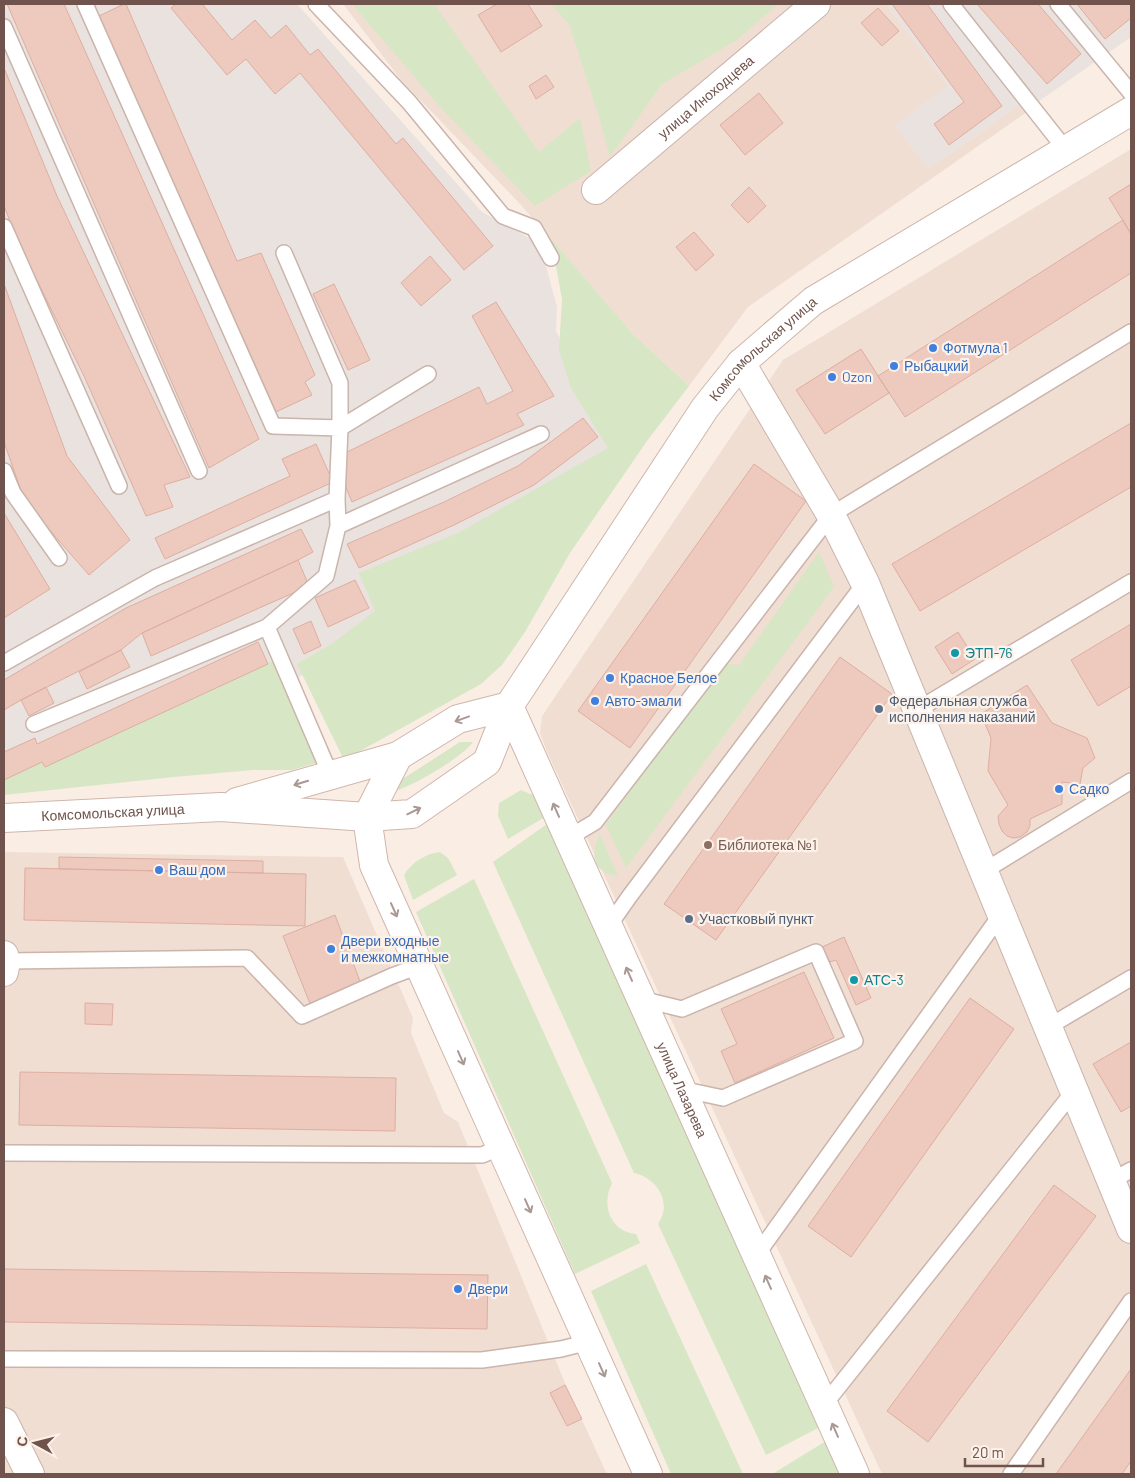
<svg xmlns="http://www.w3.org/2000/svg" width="1135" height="1478" viewBox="0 0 1135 1478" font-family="Barlow,sans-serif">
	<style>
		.residential { fill: #f1ded3 }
		.industrial { fill: #eae2de }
		.green { fill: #d7e6c4 }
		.building { fill: #edc9be; stroke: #deaea0 }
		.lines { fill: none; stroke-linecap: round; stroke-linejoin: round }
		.service-casing { stroke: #cab4ab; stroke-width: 18 }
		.minor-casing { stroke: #cab4ab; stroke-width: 30 }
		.secondary-casing { stroke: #cfb6ac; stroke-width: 30 }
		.service { stroke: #fff; stroke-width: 15 }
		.minor { stroke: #fff; stroke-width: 28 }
		.secondary { stroke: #fff; stroke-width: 28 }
		.oneway { stroke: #a99894 }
		.shop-dot { fill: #3f7fe0; stroke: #fdf2e9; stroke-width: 2 }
		.culture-dot { fill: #0f9aa8; stroke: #fdf2e9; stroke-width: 2 }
		.service-dot { fill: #5c6f8a; stroke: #fdf2e9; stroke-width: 2 }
		.education-dot { fill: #8d6e63; stroke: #fdf2e9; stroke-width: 2 }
		.labels { text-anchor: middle; stroke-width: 4.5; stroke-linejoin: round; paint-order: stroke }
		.street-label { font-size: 14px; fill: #70534c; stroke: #fdf2e9 }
		.shop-label { font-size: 14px; fill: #366cbe; stroke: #fdf2e9; text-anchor: start }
		.culture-label { font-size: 14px; fill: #0d838f; stroke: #fdf2e9; text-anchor: start }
		.service-label { font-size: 14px; fill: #4e5e75; stroke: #fdf2e9; text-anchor: start }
		.education-label { font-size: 14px; fill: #785e54; stroke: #fdf2e9; text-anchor: start }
	</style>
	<rect width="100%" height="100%" fill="#faeee4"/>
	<path class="residential" d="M343,4H886L948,86L928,169L1021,104L1027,112L748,307L689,386L632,333L520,204L401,80Z
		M1131,149V1474H882L547,752L540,733L542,716L783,360Z
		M4,852L343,857L413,1018L411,1033L444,1113L458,1122L565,1383L606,1472L609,1474H4Z"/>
	<path class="industrial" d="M4,4H297L482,212L540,244L557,307L556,331L617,449L346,638L290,685L4,785Z
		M886,4H1131V37L1032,106L1021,104L928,169L894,125L947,86Z"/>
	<path class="green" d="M352,4H437V8L539,152L580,118L591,171L535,206L442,109Z
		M551,4H778L737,40L662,84L610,157L599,117L569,24Z
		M551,239L632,333L689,386L647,441L570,553L525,632L502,665L481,684L344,760L297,664L333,643L375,611L359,573L458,533L608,448L571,388L559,350L562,299Z
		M819,552L834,587L626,868L606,825L721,663L739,665Z
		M275,659L320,762L292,770H253L174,777L4,795V780L42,762L45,767L268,664Z
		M460,742H473C461,758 415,785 395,791L401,780Z
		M521,790L535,796L545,817L508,839L498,816L499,803Z
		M547,824L820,1427L766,1455L658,1224C673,1203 657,1178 634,1173L493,862Z
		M600,834L618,876C592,872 590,855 600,834Z
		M440,852L448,858L457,875L413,900L404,875C412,862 425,854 440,852Z
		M474,879L612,1183C601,1205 610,1231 636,1234L640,1243L575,1274L416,912Z
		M646,1264L743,1474H671L591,1291Z
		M826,1441L842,1474H775L774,1473Z"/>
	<path class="building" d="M7,4H64L259,439L209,468Z
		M124,4H126L237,261L261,253L315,375L305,382L312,395L276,412L99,16Z
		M176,4H204L203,5L232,40L255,20L271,38L286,25L310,55L318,49L396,144L403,138L493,246L464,270L300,73L275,94L246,59L227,75L171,8Z
		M497,4H528L542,26L501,52L478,15Z
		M892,4H927L1002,106L949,145L934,124L964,102Z
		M977,4H1038L1081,54L1047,84Z
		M1077,4H1131V18L1105,39Z
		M878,8L899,31L882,46L861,23Z
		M4,68L57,196L190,477L164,485L173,507L146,516L84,376L19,244L4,206Z
		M546,75L554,87L536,99L529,86Z
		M759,93L783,123L745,155L720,125Z
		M1131,184V234L1109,198Z
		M749,187L766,206L748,223L731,205Z
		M1123,220L1131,234V273L905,417L878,376Z
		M694,232L714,255L696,271L676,247Z
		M430,256L451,280L421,306L401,283Z
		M4,284L67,456L130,540L89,575L25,502L4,442Z
		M334,284L370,360L348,370L313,294Z
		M496,302L554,396L517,414L524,425L352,502L340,473L346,470L341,455L479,387L487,404L513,391L472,316Z
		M861,349L889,393L825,434L796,390Z
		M583,418L598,437L534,485L454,525L359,568L347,544L444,502L518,466Z
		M1131,423V487L920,611L892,564Z
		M316,444L333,482L165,559L155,538L290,476L282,459Z
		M754,464L806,501L630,748L578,711Z
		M4,513L50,589L4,618Z
		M301,529L313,552L298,560L142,633L121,650L21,700L4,710V680L126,608Z
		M298,560L309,586L151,656L142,633Z
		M355,580L369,608L328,627L315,598Z
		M311,621L321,646L304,654L293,629Z
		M1131,624V686L1098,706L1071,660Z
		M958,632L975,659L952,674L935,647Z
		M258,642L268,664L45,767L42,762L4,780V752L35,738L37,744Z
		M121,650L130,667L87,689L79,672Z
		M840,657L892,694L716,940L664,904Z
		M1027,685L1052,723L1087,738L1095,758L1083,768L1080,784L1062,782V804L1030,819V826L1027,832L1020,837L1013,838L1007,836L1002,831L999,824L998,816L1008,805L988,771L991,738L981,714Z
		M46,687L54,703L29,716L21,700Z
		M59,857L263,861V873L59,869Z
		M25,868L306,874L305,926L24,920Z
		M335,915L361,984L311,1006L283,936Z
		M844,937L871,998L856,1005L836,960L830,962L822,947Z
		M804,972L834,1038L735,1083L721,1051L737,1044L721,1009Z
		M970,998L1014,1029L851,1257L808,1226Z
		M85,1003L113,1004L112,1025L85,1024Z
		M1131,1042V1106L1121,1112L1093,1064Z
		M20,1072L396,1078L395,1131L19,1125Z
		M1054,1185L1096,1216L928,1442L887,1411Z
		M4,1269L488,1275L487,1329L4,1322Z
		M1131,1369V1461L1122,1474H1056Z
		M565,1385L582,1419L567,1426L550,1393Z"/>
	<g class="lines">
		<defs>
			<path id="service" d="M85,4L273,426L340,428V383L284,253
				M316,4L409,102L503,216L534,228L551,258
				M951,4L1066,150
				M1058,4L1131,93
				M4,27L199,471
				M4,227L119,486
				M4,471L13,493L59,558
				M337,499L340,428L428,374
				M338,526L541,434
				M4,663L155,578L337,499L338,526L326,576L267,627L330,774
				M917,710L1131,582
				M34,724L267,627
				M568,838L595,822L831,515L1131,332
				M984,871L1131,781
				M608,927L629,897L865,583
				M6,961L247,958L302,1016L392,976L419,966
				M641,999L682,1009L816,952L855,1041L723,1098L681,1089
				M1048,1027L1131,978
				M4,1153L482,1155L501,1147
				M1111,1181L1131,1170
				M756,1256L1002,913
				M4,1359L482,1360L561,1349L589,1342
				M824,1405L1074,1091
				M1011,1474L1131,1301"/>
			<g id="minor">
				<path id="s1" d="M596,190L816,4"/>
				<path d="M741,363L831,515L865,583L1131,1229"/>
				<path d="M4,955L6,961L4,972"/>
				<path d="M4,1422L30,1474"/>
			</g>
			<g id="secondary">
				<path id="s2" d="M509,706L855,1474"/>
				<path d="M237,802L398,756"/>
				<path d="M367,817L374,865L648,1474"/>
				<path d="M367,817L398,756L458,719L509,706"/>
				<path id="s3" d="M4,818L221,807L367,817L412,814L487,762L509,706L705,408L741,363L813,301L1131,111"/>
			</g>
		</defs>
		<use href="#service" class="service-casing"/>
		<use href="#minor" class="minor-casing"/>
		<use href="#secondary" class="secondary-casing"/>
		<use href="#service" class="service"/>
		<use href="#minor" class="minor"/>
		<use href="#secondary" class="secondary"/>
	</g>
	<defs><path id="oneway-shaft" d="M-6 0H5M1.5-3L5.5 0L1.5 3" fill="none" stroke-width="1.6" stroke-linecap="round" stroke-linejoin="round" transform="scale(1.25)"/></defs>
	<g class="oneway">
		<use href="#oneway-shaft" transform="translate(462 719) rotate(160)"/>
		<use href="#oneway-shaft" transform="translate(301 783) rotate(163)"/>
		<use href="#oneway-shaft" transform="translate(556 810) rotate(-114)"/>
		<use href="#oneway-shaft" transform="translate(414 811) rotate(-26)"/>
		<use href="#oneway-shaft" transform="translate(394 910) rotate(66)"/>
		<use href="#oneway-shaft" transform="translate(629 974) rotate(-114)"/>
		<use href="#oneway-shaft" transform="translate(461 1058) rotate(66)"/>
		<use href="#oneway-shaft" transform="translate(528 1206) rotate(66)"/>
		<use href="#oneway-shaft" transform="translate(768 1282) rotate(-114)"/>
		<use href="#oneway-shaft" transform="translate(602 1370) rotate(66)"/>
		<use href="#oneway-shaft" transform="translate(835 1430) rotate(-114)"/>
	</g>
	<g class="shop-dot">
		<circle cx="933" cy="348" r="5"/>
		<circle cx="894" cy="366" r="5"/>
		<circle cx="832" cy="377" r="5"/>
		<circle cx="610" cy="678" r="5"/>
		<circle cx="595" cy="701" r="5"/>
		<circle cx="1059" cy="789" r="5"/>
		<circle cx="159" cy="870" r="5"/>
		<circle cx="331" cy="949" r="5"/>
		<circle cx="458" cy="1289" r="5"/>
	</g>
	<g class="culture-dot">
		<circle cx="955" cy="653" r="5"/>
		<circle cx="854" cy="980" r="5"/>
	</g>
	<g class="service-dot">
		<circle cx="879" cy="709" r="5"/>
		<circle cx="689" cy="919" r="5"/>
	</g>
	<circle class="education-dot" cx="708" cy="845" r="5"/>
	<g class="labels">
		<g class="street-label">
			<text dy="5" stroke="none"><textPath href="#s1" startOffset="144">улица Иноходцева</textPath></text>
			<text dy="5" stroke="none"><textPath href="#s3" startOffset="1000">Комсомольская улица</textPath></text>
			<text dy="5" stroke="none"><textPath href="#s3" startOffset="109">Комсомольская улица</textPath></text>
			<text dy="5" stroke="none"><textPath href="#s2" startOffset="421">улица Лазарева</textPath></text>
		</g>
		<g class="shop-label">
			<text x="943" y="353">Фотмула 1</text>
			<text x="904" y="371">Рыбацкий</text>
			<text x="842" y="382">Ozon</text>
			<text x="620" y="683">Красное Белое</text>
			<text x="605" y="706">Авто-эмали</text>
			<text x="1069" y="794">Садко</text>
			<text x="169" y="875">Ваш дом</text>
			<text x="341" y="946">Двери входные<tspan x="341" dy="16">и межкомнатные</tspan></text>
			<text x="468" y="1294">Двери</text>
		</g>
		<g class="culture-label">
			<text x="965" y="658">ЭТП-76</text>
			<text x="864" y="985">АТС-3</text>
		</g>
		<g class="service-label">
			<text x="889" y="706">Федеральная служба<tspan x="889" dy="16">исполнения наказаний</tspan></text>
			<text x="699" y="924">Участковый пункт</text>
		</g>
		<g class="education-label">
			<text x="718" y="850">Библиотека №1</text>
		</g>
	</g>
	<rect width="1135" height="1478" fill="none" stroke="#70534c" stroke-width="10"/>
	<g transform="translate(35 1443) rotate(277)" stroke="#fdf2e9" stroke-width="4" paint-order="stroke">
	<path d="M0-4L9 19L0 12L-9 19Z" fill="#70534c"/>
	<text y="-8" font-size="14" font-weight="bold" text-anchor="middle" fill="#70534c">С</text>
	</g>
	<path d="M965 1458v8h78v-8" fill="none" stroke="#70534c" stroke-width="2.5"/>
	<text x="972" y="1458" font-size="15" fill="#70534c" stroke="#fdf2e9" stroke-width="4" paint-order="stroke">20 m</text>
</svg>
